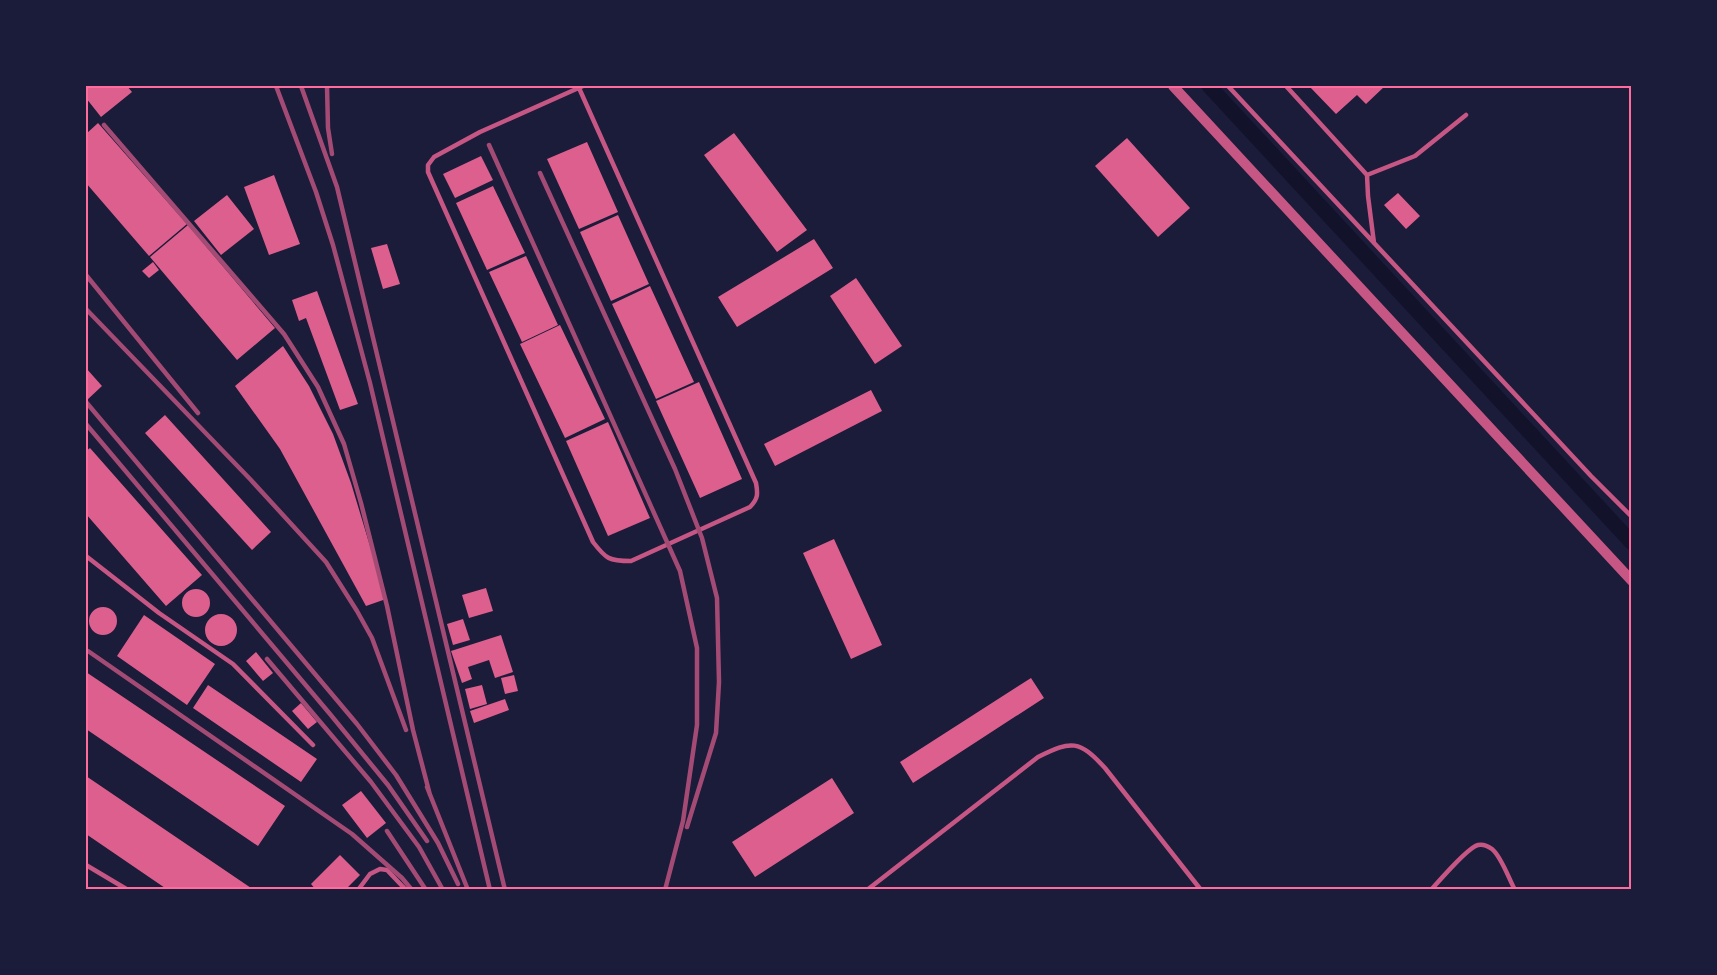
<svg xmlns="http://www.w3.org/2000/svg" width="1717" height="975" viewBox="0 0 1717 975" font-family="Literata,serif">
	<style>
		.lines { fill: none; stroke-linecap: round; stroke-linejoin: round }
		.canal { stroke: #12122b; stroke-width: 15 }
		.building { fill: #dd5f8e }
		.service { stroke: #c65784; stroke-width: 4.5 }
		.tertiary { stroke: #c65784; stroke-width: 10 }
		.rail { stroke: #a44b75; stroke-width: 4.5 }
		.neatline { fill: none; stroke: #ff6b9d; stroke-width: 2 }
	</style>
	<rect width="100%" height="100%" fill="#1b1b3a"/>
	<g class="lines">
		<path class="canal" d="M1209,86L1632,543"/>
	</g>
	<path class="building" d="M86,86H127L132,92L101,117L86,98Z
		M1309,86H1385L1366,104L1357,95L1336,114Z
		M98,123L187,224L149,256L86,183V134Z
		M734,133L807,230L777,252L704,155Z
		M1127,138L1190,208L1158,237L1095,166Z
		M587,142L618,212L579,229L547,159Z
		M481,156L493,180L455,198L443,174Z
		M274,175L300,244L269,255L244,187Z
		M493,186L525,253L487,270L456,203Z
		M1398,193L1420,216L1406,229L1384,205Z
		M227,195L254,229L221,255L194,221Z
		M618,215L649,284L611,301L580,232Z
		M188,225L275,328L237,360L150,257Z
		M814,239L833,268L737,327L718,297Z
		M387,244L400,284L383,289L371,248Z
		M526,256L558,325L522,342L489,272Z
		M153,262L159,270L149,278L142,271Z
		M856,278L902,346L875,364L830,296Z
		M650,286L694,382L656,399L612,304Z
		M317,291L358,404L340,410L306,318L299,321L292,300Z
		M560,325L605,419L565,438L520,344Z
		M283,346L309,386L333,434L351,483L386,599L366,606L280,449L235,386Z
		M86,368L102,386L86,401Z
		M699,382L742,479L700,498L656,401Z
		M871,390L882,411L775,466L764,444Z
		M165,415L271,532L252,550L145,433Z
		M608,422L650,518L608,536L566,441Z
		M90,448L202,575L166,606L86,514V451Z
		M834,539L882,645L851,659L803,553Z
		M486,588L493,611L469,618L462,595Z
		M182 603a14 14 0 1 1 28 0a14 14 0 1 1-28 0Z
		M89 621a14 14 0 1 1 28 0a14 14 0 1 1-28 0Z
		M205 630a16 16 0 1 1 32 0a16 16 0 1 1-32 0Z
		M144,615L215,664L187,705L117,656Z
		M463,619L470,640L453,645L447,624Z
		M501,635L513,672L495,678L489,660L468,667L472,679L462,683L451,651Z
		M256,652L273,673L263,681L246,661Z
		M86,672L285,806L258,846L86,729Z
		M514,675L518,691L505,694L501,678Z
		M1031,678L1044,698L913,783L900,762Z
		M208,685L317,759L301,782L193,708Z
		M482,685L487,704L470,709L465,689Z
		M505,699L509,710L474,723L470,711Z
		M301,703L317,722L308,729L292,711Z
		M86,776L254,890H168L86,834Z
		M832,778L854,813L755,877L732,842Z
		M361,791L386,823L367,838L342,805Z
		M340,855L360,875L345,890H316L311,884Z"/>
	<g class="lines">
		<path class="service" d="M1228,86L1591,476L1632,517
			M1286,86L1367,175L1368,196L1374,243
			M579,88L756,483C758,494 758,499 750,507L631,561C609,561 606,559 593,542L428,172V165L434,157L480,132L583,86
			M1367,175L1415,156L1466,115
			M86,556L159,613L233,664L313,745
			M86,865L128,890
			M358,890L370,874L380,869L387,870L406,890
			M867,890L1038,757C1072,740 1079,740 1105,768L1201,890
			M1431,890C1440,880 1468,847 1478,845C1483,844 1488,846 1492,849C1501,856 1509,879 1515,890"/>
		<path class="tertiary" d="M1173,86L1632,581"/>
		<path class="rail" d="M276,86L316,192L333,245L370,383L490,890
			M301,86L337,187L505,890
			M327,86L328,128L332,154
			M104,125L284,334L318,387L344,444L361,503L387,606L413,730L430,795
			M489,145L680,571L697,648V725L683,821L665,890
			M540,173L675,469L702,538L717,598L719,682L716,733L687,827
			M86,275L198,413
			M86,309L250,479L326,562L357,611L372,638L406,730
			M86,402L357,724L396,775L438,843L458,884
			M86,424L330,714L388,785L427,841
			M88,651L352,834L402,878L412,890
			M267,659L371,782L419,847L443,890
			M427,787L468,890
			M387,831L426,890"/>
	</g>
	<rect width="1717" height="975" fill="none" stroke="#1b1b3a" stroke-width="174"/>
	<rect x="87" y="87" width="1543" height="801" class="neatline"/>
</svg>
